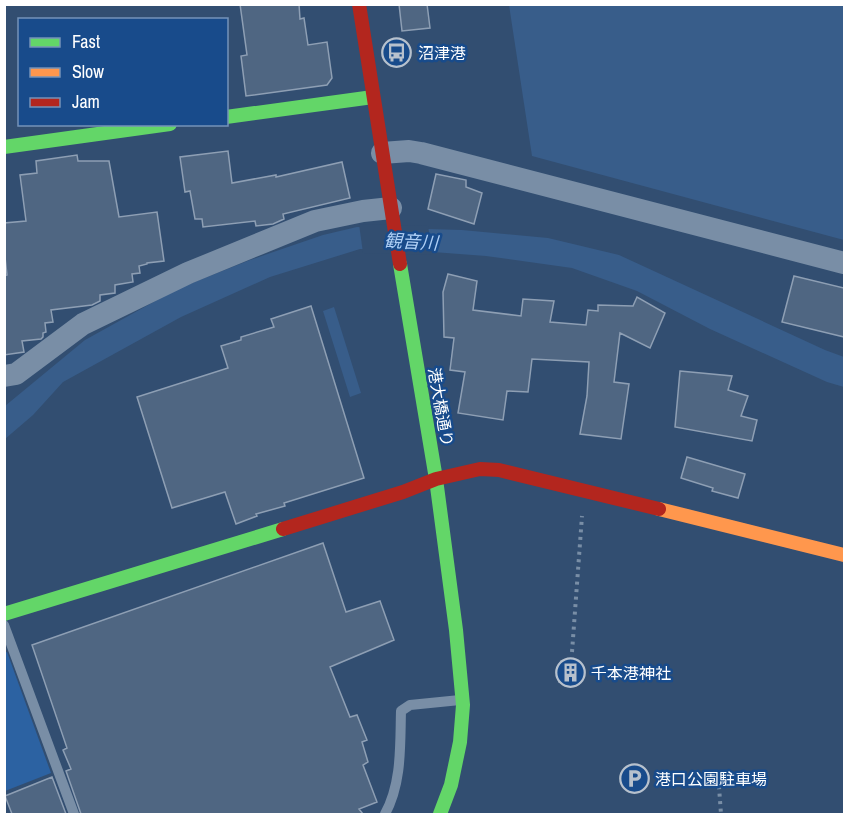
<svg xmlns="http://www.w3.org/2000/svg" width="849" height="819" viewBox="0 0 849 819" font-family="'Archivo Narrow','Noto Sans JP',sans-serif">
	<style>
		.green { fill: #2c62a2 }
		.water { fill: #385d8a }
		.pier { fill: #324e71 }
		.building { fill: #4f6682; stroke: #8e9fb4; stroke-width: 1.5 }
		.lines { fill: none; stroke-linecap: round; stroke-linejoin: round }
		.path { stroke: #798ea6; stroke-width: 4; stroke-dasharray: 3 4.5; stroke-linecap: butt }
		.lane { stroke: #798ea6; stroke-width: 10 }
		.street { stroke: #798ea6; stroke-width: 22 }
		.fast { stroke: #63d668; stroke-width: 14 }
		.slow { stroke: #ff974d; stroke-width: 14 }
		.jam { stroke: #b3261e; stroke-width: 14 }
		.labels { text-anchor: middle; stroke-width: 5; stroke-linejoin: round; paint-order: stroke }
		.poi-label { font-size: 16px; fill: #fff; stroke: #184b8b; text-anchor: start }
		.street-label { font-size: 16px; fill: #fff; stroke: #184b8b }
		.water-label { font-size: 18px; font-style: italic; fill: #afcff5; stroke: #184b8b }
	</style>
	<rect width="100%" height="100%" fill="#324e71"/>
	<path class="green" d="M7,652L51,773L5,791L4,653Z"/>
	<path class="water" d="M509,5H844V240L532,156Z
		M357,227L462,230L548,238L619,255L825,350L844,357V387L827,382L710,329L637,291L572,268L486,256L433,252L360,249L270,277L181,317L63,382L33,415L5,439V406L85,340L177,289L250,260L323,235Z
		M334,307L361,393L350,397L323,311Z"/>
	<path class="pier" d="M359,224L428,226L433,255L363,253Z"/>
	<path class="building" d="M240,4H299L300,19L304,18L308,45L327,42L332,78L327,85L246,96L241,56L247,55Z
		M399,4H427L430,28L402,31Z
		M228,151L232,183L276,175V177L342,162L350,198L283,214L284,219L273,224L256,226L255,221L203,227L202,219H195L190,191L185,192L180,157Z
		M77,155L78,161H109L119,217L157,212L164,261L147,263V264L139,266L140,273L132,274L133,282L115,285V293L100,295V301L92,305L51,310L53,322L45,323L46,332L43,333V337L41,339L22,341L24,352L4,355V276L7,275L4,248V223L26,221L20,175L37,173L36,161Z
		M436,174L466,180V187L482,193L474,224L428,209Z
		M448,274L477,281L473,310L521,316L523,299L554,301L550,322L586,325L588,310L598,311V305L633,306L637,297L665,313L650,348L620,333L614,382L629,384L621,439L580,434L587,396L589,362L532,359L528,392L507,391L503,420L458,413L465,372L450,370L454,338L444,337L443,292Z
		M794,276L844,288V337L782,322Z
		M311,306L364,478L284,503L285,506L256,514L257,516L236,524L225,492L172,508L137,397L228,368L221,346L241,340V337L274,327L271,319Z
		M680,371L732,376L728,390L748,396L741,416L757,420L752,441L675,427Z
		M687,457L745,474L738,498L712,491L713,488L681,478Z
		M323,543L346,612L380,601L394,640L330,667L350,717L357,715L367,740L362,742L368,762L363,765L377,802L359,809L363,814H81L66,771L71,769L63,750L67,748L32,645Z
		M561,661L581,664L579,684L559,682Z
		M52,777L66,814H12L5,796Z"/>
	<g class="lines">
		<path class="path" d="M572,652L582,516
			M698,777L719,787L721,814"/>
		<path class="lane" d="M4,625L74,814
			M385,814C402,783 400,746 401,711L410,705L460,700"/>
		<path class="street" d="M382,153L409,151L421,153L844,263
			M4,376L16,374L83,324L188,273L315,221L363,211L391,208"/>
		<path class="fast" d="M226,117L373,97
			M4,147L170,124
			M400,264L436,479L456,630L463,705L460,742L451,785L440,814
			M4,614L283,529"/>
		<path class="slow" d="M659,509L844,555"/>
		<path class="jam" d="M359,4L400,264
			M283,529L403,492L436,479L480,469L499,470L659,509"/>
	</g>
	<defs>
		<symbol id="bus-ring" viewBox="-11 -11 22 22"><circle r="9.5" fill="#184b8b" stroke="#b7c1cd" stroke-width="1.5"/><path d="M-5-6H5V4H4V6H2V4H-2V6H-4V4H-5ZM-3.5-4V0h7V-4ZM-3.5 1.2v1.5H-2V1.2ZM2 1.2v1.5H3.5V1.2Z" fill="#b7c1cd"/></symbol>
		<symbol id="building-ring" viewBox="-11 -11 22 22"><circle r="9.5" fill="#184b8b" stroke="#b7c1cd" stroke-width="1.5"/><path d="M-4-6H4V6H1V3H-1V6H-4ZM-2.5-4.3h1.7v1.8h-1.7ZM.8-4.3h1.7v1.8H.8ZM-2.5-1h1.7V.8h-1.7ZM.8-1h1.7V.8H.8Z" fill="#b7c1cd"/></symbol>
		<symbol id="parking-ring" viewBox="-11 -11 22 22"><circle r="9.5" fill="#184b8b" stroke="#b7c1cd" stroke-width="1.5"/><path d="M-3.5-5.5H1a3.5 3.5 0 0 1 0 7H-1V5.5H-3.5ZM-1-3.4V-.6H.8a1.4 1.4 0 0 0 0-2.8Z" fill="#b7c1cd"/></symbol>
	</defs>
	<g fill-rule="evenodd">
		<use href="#bus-ring" x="380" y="36" width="33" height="33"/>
		<use href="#building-ring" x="554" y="656" width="33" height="33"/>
		<use href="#parking-ring" x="618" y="762" width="33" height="33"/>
	</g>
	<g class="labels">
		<g class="poi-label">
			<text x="418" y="59">沼津港</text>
			<text x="591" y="679">千本港神社</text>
			<text x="655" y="785">港口公園駐車場</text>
		</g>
		<g class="street-label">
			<text transform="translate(441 407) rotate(80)" y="6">港大橋通り</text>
		</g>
		<g class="water-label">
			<text transform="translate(411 242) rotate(3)" y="6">観音川</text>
		</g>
	</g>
	<rect width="849" height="819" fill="none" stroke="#ffffff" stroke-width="12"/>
	<rect x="18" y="18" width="210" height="108" fill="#184b8b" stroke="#7493b9" stroke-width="1.5"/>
	<rect x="30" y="38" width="30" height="9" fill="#63d668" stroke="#7493b9" stroke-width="1.5"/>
	<text x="72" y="48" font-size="18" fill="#ffffff">Fast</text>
	<rect x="30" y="68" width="30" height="9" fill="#ff974d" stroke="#7493b9" stroke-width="1.5"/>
	<text x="72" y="78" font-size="18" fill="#ffffff">Slow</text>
	<rect x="30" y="98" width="30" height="9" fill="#b3261e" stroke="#7493b9" stroke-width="1.5"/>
	<text x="72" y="108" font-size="18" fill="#ffffff">Jam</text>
</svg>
